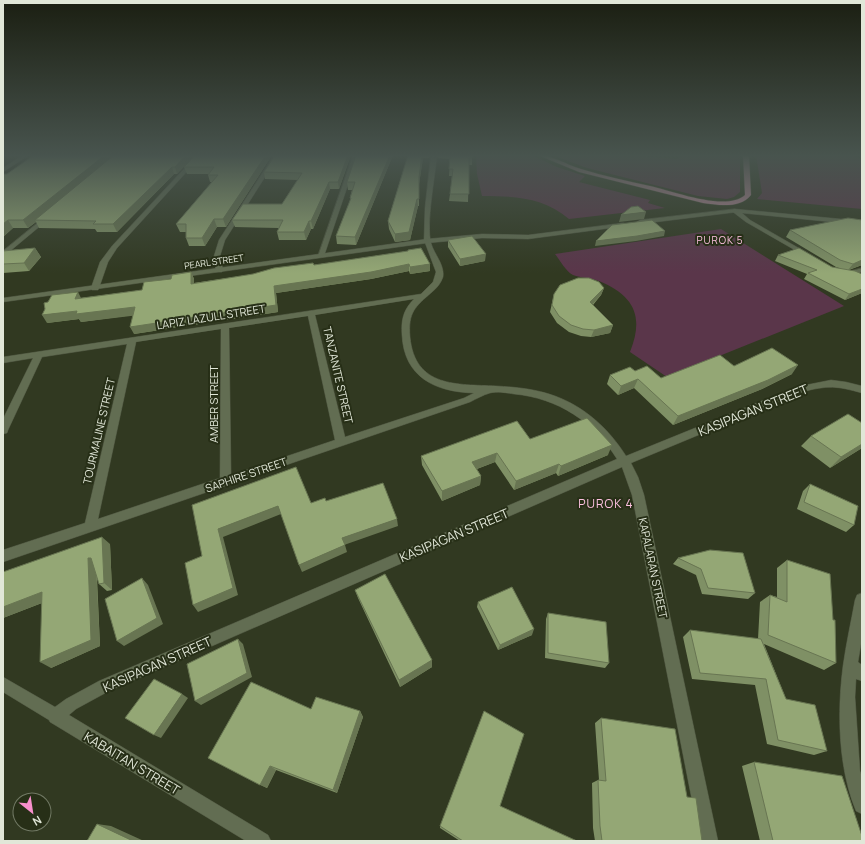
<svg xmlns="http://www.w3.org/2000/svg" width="865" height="844" viewBox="0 0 865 844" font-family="Manrope,sans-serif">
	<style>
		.green { fill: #5a364a }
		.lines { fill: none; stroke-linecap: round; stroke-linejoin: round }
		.street-casing { stroke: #4d543f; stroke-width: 1 }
		.secondary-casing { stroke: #4d543f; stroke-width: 1 }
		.primary-casing { stroke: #4d543f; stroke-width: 1 }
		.street { fill: #626d52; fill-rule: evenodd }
		.secondary { fill: #626d52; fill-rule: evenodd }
		.primary { fill: #b58698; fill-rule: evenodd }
		.wall { fill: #7f9065 }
		.shaded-wall { fill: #687552 }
		.building { fill: #94a775; stroke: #687552 }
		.labels { text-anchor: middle; stroke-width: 4; stroke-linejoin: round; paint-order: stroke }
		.far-street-label { font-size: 9px; fill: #e1e7d8; stroke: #272f17 }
		.far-neighbourhood-label { font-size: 10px; letter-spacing: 1px; fill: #fec2e2; stroke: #272f17 }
		.street-label { font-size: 11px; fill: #e1e7d8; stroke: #272f17 }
		.neighbourhood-label { font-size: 12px; letter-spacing: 1px; fill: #fec2e2; stroke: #272f17 }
		.near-street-label { font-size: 13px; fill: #e1e7d8; stroke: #272f17 }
	</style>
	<rect width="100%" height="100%" fill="#313921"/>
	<path class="green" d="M476,155H532L557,167L585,176L579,182L650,200L648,203L665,208L569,219C544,197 513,196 482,196L477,174Z
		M552,155H627L677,159L682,155H740V192L734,197L727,199L698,196L587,168Z
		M756,155H853L862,160V209L757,199L762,193Z
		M721,229L844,306L667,377L630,352C644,317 635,296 599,281C591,278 581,278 573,275C566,272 560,260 555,254Z"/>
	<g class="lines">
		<defs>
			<path id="street" d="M197,155H202L117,248L108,262L99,288L98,290H92L91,288L100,262L112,246Z
				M274,155H279L225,240L220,256L223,270L222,272H216L214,256L219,240Z
				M353,155H358L324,256L319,257L318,256Z
				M431,155H437C435,178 426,223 431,243C434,254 445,265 443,277C441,283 437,288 432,292C415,307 408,312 410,337C415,388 457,384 496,386C516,387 536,389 555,396C585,407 609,429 626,456L796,387L831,380L846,382L862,386V393C837,386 828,385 802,392L631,463L638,477L644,495L718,841H700L632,495L622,467L109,691L76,709L69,715L268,835L271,841H246L55,725L50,722L49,720L3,692V677L55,707L66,699L99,681L617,459C594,422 558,398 514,394C507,393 497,391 490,393C483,395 476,399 470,402L3,562V550L85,523L127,344L42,357L8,430L7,433L3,434V419L33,358L3,363V357L421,294L433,282L436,272L424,240L425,208ZM414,299C403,310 401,320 402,335C404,377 435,392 474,393L464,398L345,437L315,315ZM308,316L335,440L231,475L229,328ZM221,329L220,478L98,519L136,342Z
				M735,209L862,221V225L742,213L750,220L809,254V256L807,257L746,222L733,212L732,211Z
				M46,216L51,217L3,257V251Z
				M862,268V272L844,276L840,274Z
				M862,593V638L858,662L862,665V681L856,679L855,697L860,771L862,777V814L856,811C838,768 837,712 843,666C846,644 851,622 855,600L857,595Z"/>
			<path id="secondary" d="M23,155H29L3,172V168Z
				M735,209L738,211L737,212L640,224L637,222L640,220Z
				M624,223L626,224V226L528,239L482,238L427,243L3,302V298L427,239L482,234L528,235Z"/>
			<path id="primary" d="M538,155C552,155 567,165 581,169C604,176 627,181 650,186C673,191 726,212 745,195L743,155H749L751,195C740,209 718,205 703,203L579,172Z"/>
		</defs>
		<use href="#street" class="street-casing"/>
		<use href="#secondary" class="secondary-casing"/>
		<use href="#primary" class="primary-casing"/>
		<use href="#street" class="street"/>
		<use href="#secondary" class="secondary"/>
		<use href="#primary" class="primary"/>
	</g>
	<path class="wall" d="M3,155H20L19,156Z
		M30,155H195L177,174H174L117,232H97L95,229L39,228L36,222L28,228H13L3,237L7,174L33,156H30Z
		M272,155L226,227H217L205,246H189L186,238V232H180L176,224L212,182H210L208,175V174H187L184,167Z
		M275,155H351L339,189H330L313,229H311L306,240H279L277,232L279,228L235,227L232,220L282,204L298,180L265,179L264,172Z
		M356,155H393L356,245L337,244L336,236L350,201V198L352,190H348L347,182Z
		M408,155H430L429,158H423L419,184V206H418L410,240L395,242L389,229L388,221Z
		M437,155H472V165H469L468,202L449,201L450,194L452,176H449L450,159L438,158Z
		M862,220V265L849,270L862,293L845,300L804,279L807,274L775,261L778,255L832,267L842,269L836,267L786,237L790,230Z
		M448,240L485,261L460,266L448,247Z
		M35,248L41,257L29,271L3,273V251Z
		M408,251L430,271L410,274L409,271L371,279L276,293L278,312L134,334L133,315L81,322L79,319L47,323L81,298L142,290L171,279L191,272L194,279V283Z
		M604,288L601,295L593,305L613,325L610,333L591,337L581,336L569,332L557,323L550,312L554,294Z
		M734,366L792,374L762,389L673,425L634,388L618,395L607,384L610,375L635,371L661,378Z
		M862,423V448L830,468L801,446L811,436Z
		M530,439L608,455L558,476L556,473L514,490L495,462L477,469L481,476L480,485L442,501L422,465L421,456Z
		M810,484L854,525L846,532L797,509L803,491Z
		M110,544L112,590L107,591L99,584L97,577L100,646L51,668L42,603L3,618V572Z
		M678,558L755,593L748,599L702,594L696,575L673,564Z
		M787,560L836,663L824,670L764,644L786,699L827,751L814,755L767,744L755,685L692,679L683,637L690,630L758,639L760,602L770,595L777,597V568Z
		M355,590L432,667L400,687L358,598Z
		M478,602L532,635L498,650L477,607Z
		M548,613L609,663L605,668L545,658L546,619Z
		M311,709L360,711L363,717L337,793L276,770L267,788L208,758Z
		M601,718L687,797L702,841H595L593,828L592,783L598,780H599L595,723Z
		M754,762L862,841H760L742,766Z
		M500,806L577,841H460L440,828V826Z"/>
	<path class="shaded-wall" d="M105,155H117L35,220L36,222L28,228L23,220Z
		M186,155H195L177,174L175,167Z
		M266,155H272L226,227L223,219Z
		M348,155H351L339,189L338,182Z
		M390,155H393L356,245L355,237Z
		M422,155H423V158L419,184V206V177Z
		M172,167L174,174L117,232L113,224Z
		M329,182L330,189L313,229L311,221Z
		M417,199L418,206L410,240L395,242V234Z
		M646,212L644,219L619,222L621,215Z
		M214,219L217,227L205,246L202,238Z
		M8,220L13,228L3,237V224Z
		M309,221L311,229L306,240L304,232Z
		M665,231L664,236L636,241L595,246L596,241Z
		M35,248L41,257L29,271L24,263Z
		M486,254L485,261L460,266V259Z
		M862,260V265L848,270L853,264Z
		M409,264V271L371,279L276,293L278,312L134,334L130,327L274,286Z
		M430,264V271L410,274V267Z
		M191,272L194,279V291L191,284Z
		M604,288L601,295L588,309L590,302Z
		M862,289V293L845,300L849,294Z
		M78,292L82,300L75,299Z
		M135,307L139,315L81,322L79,319L47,323L42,315L77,311Z
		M613,325L610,333L591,337L594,330Z
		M798,365L792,374L762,389L673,425L678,416Z
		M638,379L634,388L618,395L621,386Z
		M862,444V448L830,468L841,457Z
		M612,445L608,455L558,476L561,466Z
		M497,453L495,462L471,471L472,462Z
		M559,464L556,473L514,490L516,481Z
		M481,476L480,485L442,501V491Z
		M278,506L281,514L223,537L238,595L198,612L193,605L218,529Z
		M397,519L398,526L344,545L342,538Z
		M102,537L110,544L112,590L104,583Z
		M345,545L347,552L302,572L299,565Z
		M88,558H91L96,566L100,646L51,668L40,662Z
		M142,578L148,585L163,624L124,646L117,641Z
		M42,592L52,599L3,618V607Z
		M534,629L532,635L498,650L500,645Z
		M238,639L243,644L252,677L201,705L195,701Z
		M432,660V667L400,687L399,680Z
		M182,694L188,698L161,738L154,735Z
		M360,711L363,717L337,793L333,790Z
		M270,766L276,770L267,788L260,785Z
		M97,824L111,826L144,841H133Z"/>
	<path class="building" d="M34,155H105L23,220H8L3,224V174H7Z
		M114,155H186L175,167H172L113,224H93L96,221L35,220Z
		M195,155H266L223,219H214L202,238H186V224H176L218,175H208L214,167H184Z
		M275,155H348L338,182H329L311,221H309L304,232H277L283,220H232L243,204H282L302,173L264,172Z
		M356,155H390L355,237L336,236L351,198H350L355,182H347Z
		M408,155H422L419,177V199H417L409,232L395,234L388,221Z
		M450,155H472V158H469V194H450L453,169H449Z
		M638,206L646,212L621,215L631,207Z
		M848,218L862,220V260L853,264L840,260L790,230Z
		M652,220L665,231L637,236L596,241L612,225Z
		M472,236L486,254L460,259L448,240Z
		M35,248L24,263L3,264V251Z
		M421,248L430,264L410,267L409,264L371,272L274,286L276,305L130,327L135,307L76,314L77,311L42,315L45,309L44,303L48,302L52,295L78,292L75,299L142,290L144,282L171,279L172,275L191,272V284L253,274L274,268L313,263L314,265L408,251V250Z
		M799,248L832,267L855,271L862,274V289L849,294L808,273L817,270L778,255Z
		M578,278H589L599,282L604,288L590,302L613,325L594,330L583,329L571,325L559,316L552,305L554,294L560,285Z
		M772,348L798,365L768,380L678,416L638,379L621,386L610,375L630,367L635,371L647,366L661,378L720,355L734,366Z
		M848,414L862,423V444L841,457L811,436Z
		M587,418L612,445L561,466L559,464L516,481L497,453L472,462L481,476L442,491L421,456L517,421L530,439Z
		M296,467L311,503L325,498L326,501L383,483L397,519L342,538L345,545L299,565L278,506L218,529L233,588L193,605L185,563L202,556L192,505Z
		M810,484L858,506L854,525L804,502Z
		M102,537L104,583L99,584L91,558H88L91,640L40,662L42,592L3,607V572Z
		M710,550L743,553L755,593L708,588L701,569L678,558Z
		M787,560L830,574L833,620H835L836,663L768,635L770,595L787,602Z
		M385,574L432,660L399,680L355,590Z
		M142,578L157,618L117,641L105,599Z
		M512,587L534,629L500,645L478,602Z
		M548,613L606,622L609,663L548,653Z
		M690,630L761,639L786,699L815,705L827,751L778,740L766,679L700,673Z
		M238,639L247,673L195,701L187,664Z
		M154,679L182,694L154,735L125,718Z
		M251,682L311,709L316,697L360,711L333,790L270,766L260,785L208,758Z
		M484,711L524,734L500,806L577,841H463L440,826Z
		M601,718L675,729L687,797L696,798L702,841H602L600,826L598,780L606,781Z
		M754,762L842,776L862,836V841H773Z
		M97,824L133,841H87Z"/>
	<linearGradient id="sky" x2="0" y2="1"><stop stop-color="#1b1f12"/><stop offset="0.57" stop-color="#48544e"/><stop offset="1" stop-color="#48544e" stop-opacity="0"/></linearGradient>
	<rect width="865" height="273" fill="url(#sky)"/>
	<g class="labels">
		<g class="far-street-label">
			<text transform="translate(214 262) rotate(-8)" y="3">PEARL STREET</text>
		</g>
		<g class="far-neighbourhood-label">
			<text x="720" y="244">PUROK 5</text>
		</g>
		<g class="street-label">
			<text transform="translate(211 317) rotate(-9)" y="4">LAPIZ LAZULL STREET</text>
			<text transform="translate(338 375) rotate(77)" y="4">TANZANITE STREET</text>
			<text transform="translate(214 404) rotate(-90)" y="4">AMBER STREET</text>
			<text transform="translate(99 431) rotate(-77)" y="4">TOURMALINE STREET</text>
			<text transform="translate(246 475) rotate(-19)" y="4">SAPHIRE STREET</text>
			<text transform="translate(653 568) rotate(78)" y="4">KAPALARAN STREET</text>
		</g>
		<g class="neighbourhood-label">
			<text x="606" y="508">PUROK 4</text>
		</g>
		<g class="near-street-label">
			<text transform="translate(753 410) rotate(-22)" y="5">KASIPAGAN STREET</text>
			<text transform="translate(454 535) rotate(-23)" y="5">KASIPAGAN STREET</text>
			<text transform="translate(157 664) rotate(-24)" y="5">KASIPAGAN STREET</text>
			<text transform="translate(132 763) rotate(31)" y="5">KABAITAN STREET</text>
		</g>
	</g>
	<rect width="865" height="844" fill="none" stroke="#e1e7d8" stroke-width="8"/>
	<g transform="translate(32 812) rotate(150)"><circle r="19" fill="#272f17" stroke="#717964"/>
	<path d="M0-3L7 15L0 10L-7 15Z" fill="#f890cc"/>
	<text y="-6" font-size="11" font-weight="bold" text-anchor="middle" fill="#e1e7d8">N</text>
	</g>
</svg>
